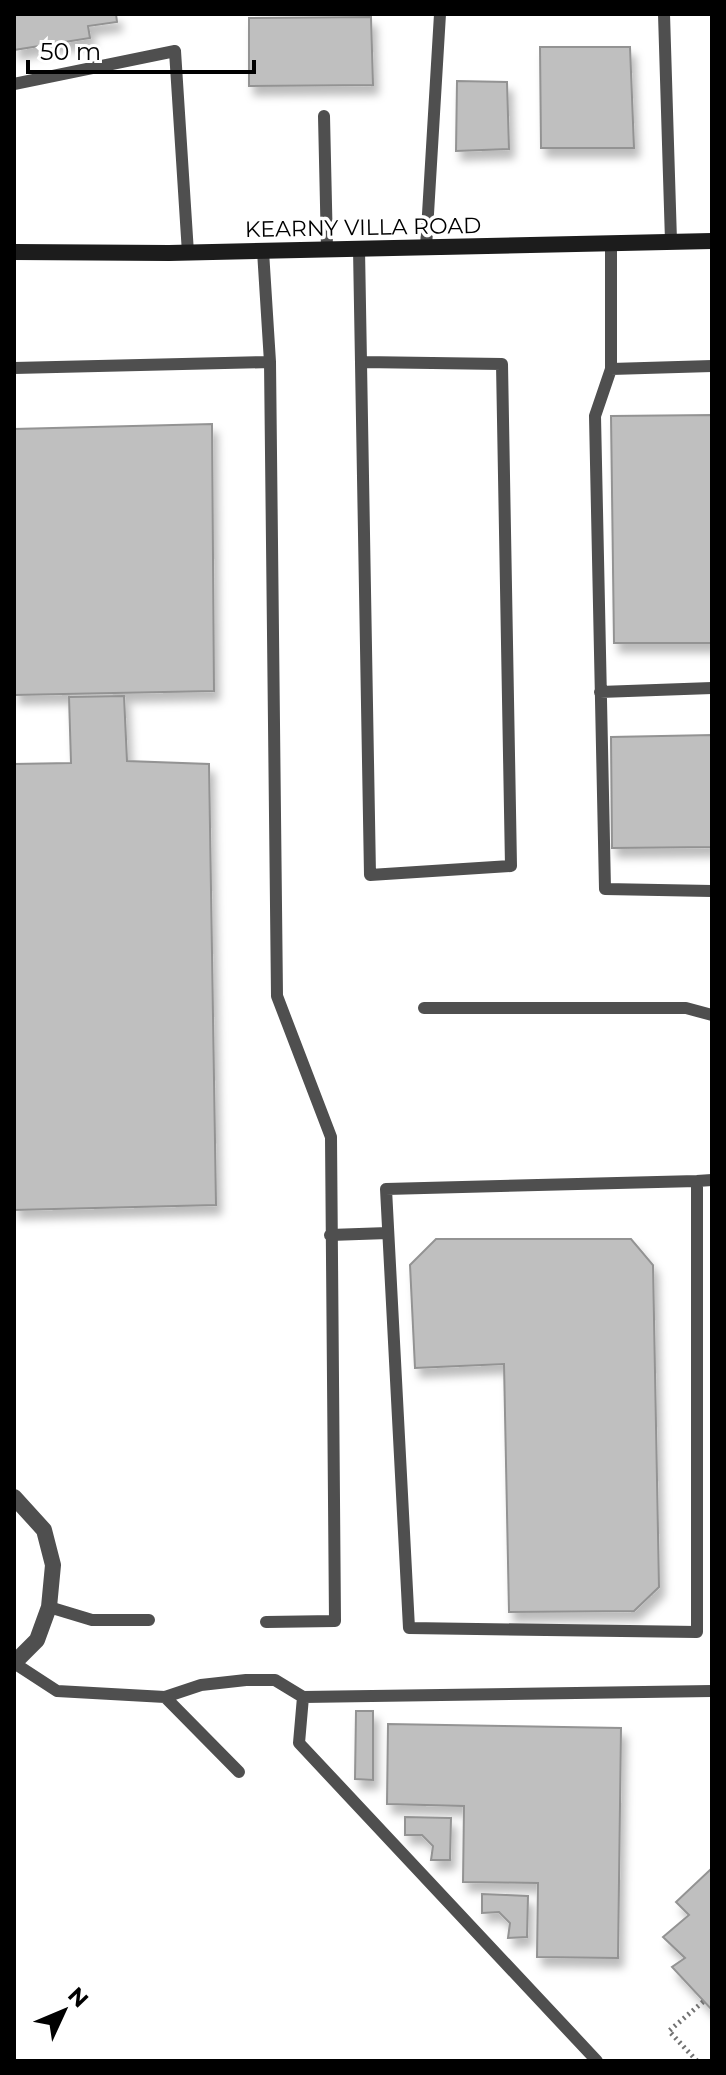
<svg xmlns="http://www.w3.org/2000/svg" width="726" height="2075" viewBox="0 0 726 2075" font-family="Montserrat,sans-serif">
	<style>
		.building { fill: #bfbfbf; stroke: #939393; stroke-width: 2; filter: url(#shadow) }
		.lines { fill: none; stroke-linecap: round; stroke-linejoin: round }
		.path { stroke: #717171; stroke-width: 5; stroke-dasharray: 2 4; stroke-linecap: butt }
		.service { stroke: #4f4f4f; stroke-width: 12 }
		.tertiary { stroke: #4f4f4f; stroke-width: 16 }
		.secondary { stroke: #1c1c1c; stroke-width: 16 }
		.labels { text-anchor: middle; stroke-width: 7; stroke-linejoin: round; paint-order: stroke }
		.street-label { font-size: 22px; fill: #000; stroke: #fff }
	</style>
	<defs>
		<filter id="shadow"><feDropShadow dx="5" dy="9" stdDeviation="4" flood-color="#0004"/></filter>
	</defs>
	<rect width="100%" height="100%" fill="#fff"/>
	<path class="building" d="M14,14H116L117,22L88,26L90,38L14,50Z
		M371,17L373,85L249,86V18Z
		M540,47H630L634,148H541Z
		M457,81L507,82L509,149L456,151Z
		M712,415V643H614L611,416Z
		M212,424L214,691L14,695V429Z
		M124,696L127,761L209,764L216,1205L14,1210V764L71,763L69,697Z
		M712,735V847L612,848L611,737Z
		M436,1239H631L653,1265L659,1587L634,1611L509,1612L504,1364L415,1368L410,1265Z
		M356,1711H373V1780L355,1779Z
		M388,1724L621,1728L618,1958L537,1957L538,1883L463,1882L464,1806L387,1804Z
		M405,1817L451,1818L450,1860H431L433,1846L422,1835H405Z
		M712,1868V2010L672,1967L685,1958L663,1937L689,1915L676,1902Z
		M482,1894L528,1896L527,1937L508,1938L510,1923L499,1912L482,1913Z"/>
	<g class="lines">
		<path class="path" d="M697,2061L669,2031L704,2001"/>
		<path class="service" d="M664,14L671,241
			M14,84L175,51L188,253
			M324,116L327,249
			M611,243V369L712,366
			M426,247L440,14
			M359,249L370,875L511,866L502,364L362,362
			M263,251L270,362L277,996L331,1137L335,1621L266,1622
			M14,368L270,362
			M611,369L595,416L605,889L712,891
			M600,692L712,688
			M424,1008H686L712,1015
			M697,1181V1632L409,1628L386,1189L697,1181L712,1180
			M330,1235L388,1233
			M49,1607L92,1620H149
			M14,1663L57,1691L165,1697L201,1685L246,1680H275L303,1697
			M165,1697L239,1772
			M597,2061L299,1743L303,1697L712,1691"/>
		<path class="tertiary" d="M14,1497L44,1530L53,1565L49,1607L37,1640L14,1663"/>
		<path class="secondary" d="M14,252L169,253L712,241"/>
	</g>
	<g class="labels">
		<g class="street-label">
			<text transform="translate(363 227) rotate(-1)" y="8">KEARNY VILLA ROAD</text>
		</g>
	</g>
	<rect width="726" height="2075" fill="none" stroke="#000000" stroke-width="32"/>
	<g transform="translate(64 2011) rotate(46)" stroke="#ffffff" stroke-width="6" paint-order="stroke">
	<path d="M0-6L14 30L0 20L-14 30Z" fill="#000000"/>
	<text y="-12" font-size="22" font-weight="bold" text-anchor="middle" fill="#000000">N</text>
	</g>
	<path d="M28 60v12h226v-12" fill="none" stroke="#000000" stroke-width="4"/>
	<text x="40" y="60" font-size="24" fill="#000000" stroke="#ffffff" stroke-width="6" paint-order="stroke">50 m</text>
</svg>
